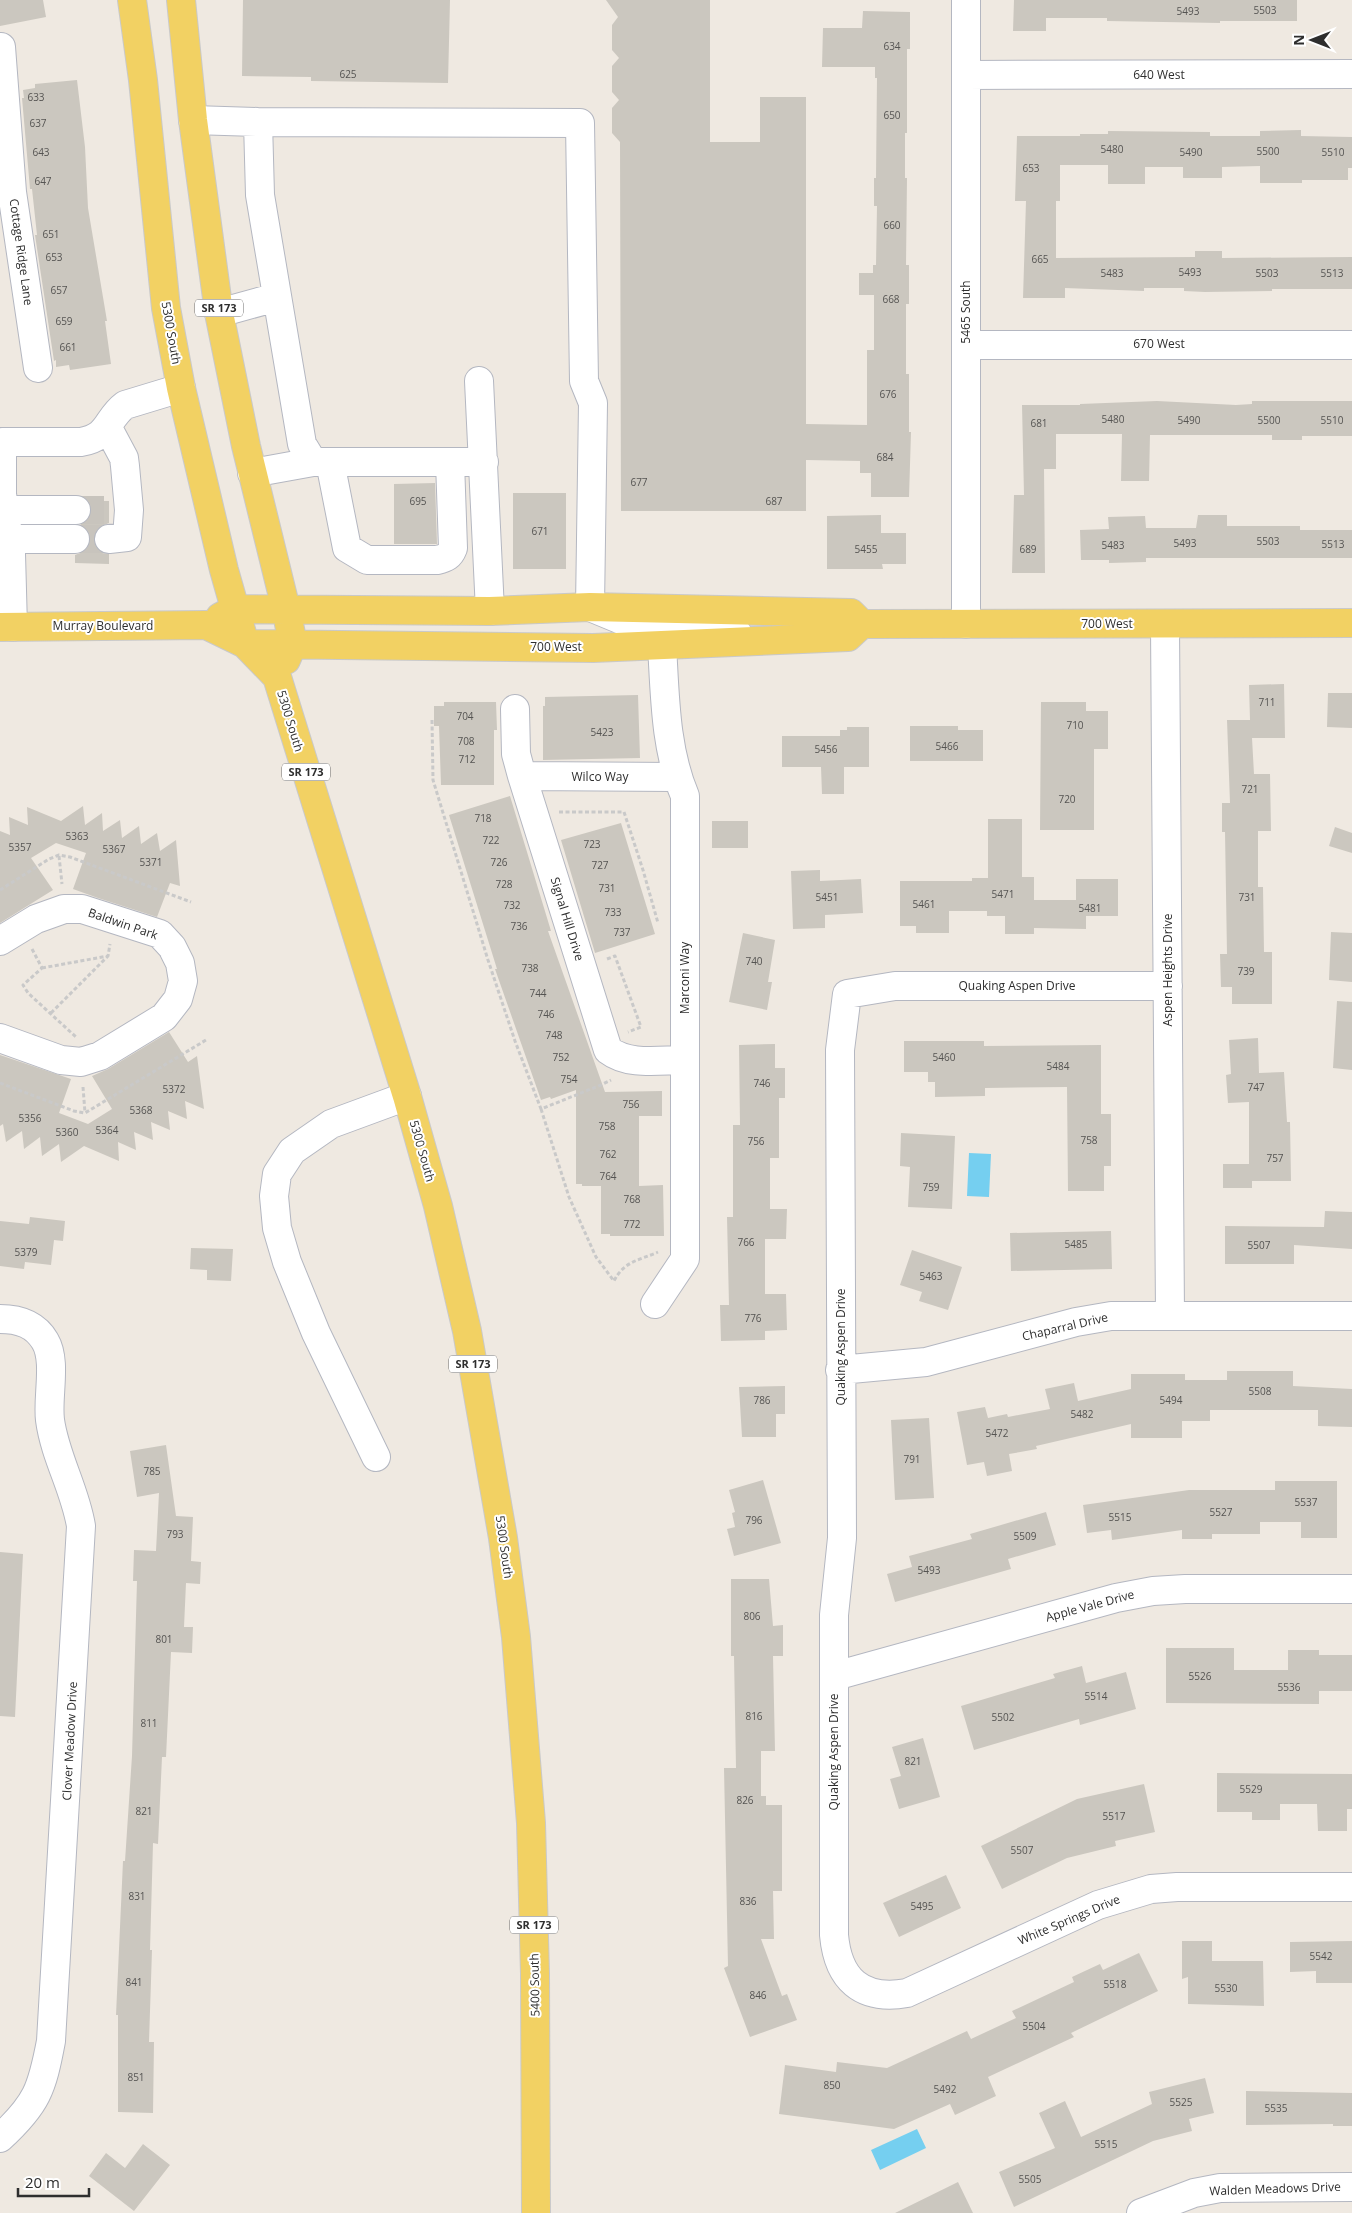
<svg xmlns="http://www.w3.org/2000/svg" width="1352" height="2213" viewBox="0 0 1352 2213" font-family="'Open Sans',sans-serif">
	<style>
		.water { fill: #75cff0 }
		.building { fill: #cbc7bf }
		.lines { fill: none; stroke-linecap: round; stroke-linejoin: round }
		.minor-tunnel { stroke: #c8c4bd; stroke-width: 28; stroke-dasharray: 28 14; stroke-linecap: butt }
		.minor-casing { stroke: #b4b7c1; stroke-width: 30 }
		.major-casing { stroke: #c9c9c9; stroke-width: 30 }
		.path { stroke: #c9c9c9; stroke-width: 3; stroke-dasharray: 4 2.5; stroke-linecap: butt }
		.minor { stroke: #fff; stroke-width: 28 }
		.major { stroke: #f2d163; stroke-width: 28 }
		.labels { text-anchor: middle; stroke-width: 4; stroke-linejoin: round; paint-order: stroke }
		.number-label { font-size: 10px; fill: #555452 }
		.shield { fill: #fff; stroke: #6d6d6d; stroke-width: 1 }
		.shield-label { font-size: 11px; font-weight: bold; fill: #2e2e2e }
		.street-label { font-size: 12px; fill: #2e2e2e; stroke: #fff }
	</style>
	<rect width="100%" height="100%" fill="#efe9e1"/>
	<path class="water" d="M969,1153L991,1154L989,1197L967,1196Z
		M917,2129L926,2148L880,2170L871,2150Z"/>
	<path class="building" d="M0,0H43L46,17L0,26Z
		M243,0H450L448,83L311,81V77L242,76Z
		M606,0H710V142H760V97H806V424L867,425V350H874V295H859V273H873V265H876L877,206H874V178H876L877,78H875V67H822L823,28H862L863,11L910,12V49H907V133H905V178H907L906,265H909V304H906V374H909V432H911L909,497H871V473H860V461L806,460V511H621L620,142L612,133V108L619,100L612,92V66L619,58L612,50V25L618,17Z
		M1014,0H1297V21H1220V23L1107,21V18H1046V31H1013Z
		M77,80L85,147L88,208L107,321H105L111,364L70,370L69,365L56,367V360L54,361L35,235H37L32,189H30L22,98H24L23,90L35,88V84Z
		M1301,130V136L1352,137V168H1348V180H1302V183H1260V166L1222,167V178H1183V167H1145V184H1108V165H1060V201H1056V258L1195,257V251H1222V258L1352,257V289H1272V291L1205,292L1184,291V288H1144V291L1065,288V298H1023L1026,201H1015L1017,136H1080V134H1108V131L1210,132V136H1260V131Z
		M1157,401L1236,405L1252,404V401H1352V436H1302V440H1272V435H1150L1149,481H1121L1122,434H1056V469H1044L1045,573H1012L1014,495H1024L1022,405H1080V404Z
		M435,483L437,544H394V484Z
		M513,493H566V569H513Z
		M88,501H109V523L99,527L95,532L93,540L97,549L102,553L109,554V564L75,563V555L83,552L89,546L91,539L88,531L80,525L90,517L92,510Z
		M881,515V533H906V564H882L883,569H827V516Z
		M1198,515H1227V526H1300V530H1352V558H1146V562L1109,563V560H1081L1080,530L1109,529L1108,517L1145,516L1146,528H1196Z
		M1284,684L1285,738H1252L1254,774H1270L1271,831H1258V887H1263L1264,952H1272V1004H1232V987H1221L1220,954H1227L1225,832H1222V803H1230L1227,720H1250L1249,685Z
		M1328,693H1352V728L1327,727Z
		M638,695L640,758L543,760V706H545V697Z
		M444,702H496L497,730H494V785H441L439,726H434V706H444Z
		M1041,702H1086V711H1108V749H1094V830H1040Z
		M910,726H958V730H983V761H910Z
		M847,727H869V767H844V794H822L821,767H782V736H840V730H847Z
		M510,796L551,931H548L605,1092L662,1091V1116H639V1186L663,1185L664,1236H610V1234H601V1186H582V1184H576V1090L551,1099L550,1097L541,1100L495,969H497L449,815Z
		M83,806L85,825L102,813L103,831L120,820L122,838L139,826L141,844L157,833L160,851L176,840L180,886L170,883L157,917L98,898L73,889L86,853L56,843L31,858L53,890L0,923V831L10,835L9,817L28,825L27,807L61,821Z
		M988,819H1022V877H1034V900H1076V879H1118V916H1086V929L1034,928V934H1005V916H987V911H949V933H916V926H900V881H972V878H988Z
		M712,821H748V848H712Z
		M621,823L655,934L595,953L561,840Z
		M1335,827L1352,833V853L1329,846Z
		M820,870V881L861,879L863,913L825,915V928L793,929L791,871Z
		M1331,932L1352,933V982L1329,980Z
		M743,933L775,940L768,982H772L767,1010L729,1002Z
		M1337,1001L1352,1002V1070L1333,1068Z
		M169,1032L188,1062L197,1056L204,1109L185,1101L187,1119L168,1111L170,1130L151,1122L153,1140L134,1132L136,1150L118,1142L119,1161L84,1146L61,1162L59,1144L42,1156L40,1137L24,1149L22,1131L6,1142L3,1124L0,1126V1055L71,1079L59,1113L88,1124L112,1109L92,1076L108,1069Z
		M1258,1038L1259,1073L1284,1072L1287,1122H1290L1291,1181H1252V1188H1223V1164H1249V1102L1228,1103L1226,1075L1231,1074L1229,1040Z
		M904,1041H984V1046L1101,1045V1114H1111V1166H1104V1191H1068L1067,1087L985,1088V1096L935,1097V1082H928V1072H904Z
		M775,1044V1068H785V1098H779V1158H770V1209H787L786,1239H765V1294H786L787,1330L765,1331V1340L721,1341L720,1305H729L727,1217H733V1125H740L739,1045Z
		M901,1133L955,1136L952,1209L908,1207L910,1167L900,1166Z
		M1325,1211L1352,1212V1249L1294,1245V1264H1225V1226L1324,1227Z
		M30,1217L65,1221L63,1241L54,1240L51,1265L25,1262L24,1269L0,1266V1221L29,1224Z
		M1111,1231L1112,1269L1011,1271L1010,1233Z
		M191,1248L233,1249L231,1281L207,1280V1270L190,1269Z
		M912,1250L962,1267L948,1310L919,1301L922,1292L900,1285Z
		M1227,1371H1293V1386L1352,1389V1427L1318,1426V1410H1210V1421H1182V1438H1131V1424L1036,1446L1037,1449L1009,1454L1012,1471L987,1476L984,1462L967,1465L957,1412L985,1407L988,1418L1007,1414L1008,1417L1050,1409L1045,1389L1074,1383L1078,1401L1131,1389V1374H1185V1380H1227Z
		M785,1386V1414H776V1437H742L739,1387Z
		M929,1418L934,1498L895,1500L891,1420Z
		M166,1445L176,1516L193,1517L191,1561L201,1562L200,1584L186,1583L184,1627H193L192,1653L171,1652L166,1757H162L158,1844L153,1843L150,1950H152L149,2042H154L153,2113L118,2112V2015H116L123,1861H125L132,1756L137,1581H133L134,1550L156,1551L159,1493L137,1497L130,1451Z
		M763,1480L781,1543L734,1556L727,1529L735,1527L732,1513L735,1512L729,1490Z
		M1275,1481H1337V1538H1301V1522H1260V1534H1212V1539H1182V1530L1112,1540L1111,1530L1087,1533L1083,1505L1189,1490H1275Z
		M1046,1512L1056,1545L1008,1559L1011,1569L895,1602L887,1574L912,1567L909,1556L972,1539L970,1534Z
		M0,1552L23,1554L15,1717L0,1716Z
		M731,1579H769L773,1626L783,1625V1656H773L775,1751H761V1796H766V1805H782V1891H773L774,1939H761L782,1996L787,1994L797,2020L750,2037L724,1968L728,1966L724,1768H736L734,1656H731Z
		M1166,1648H1234V1670H1288V1650H1319V1655H1352V1691H1319V1704L1166,1703Z
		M1082,1666L1086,1683L1126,1672L1136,1709L1080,1725L1079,1719L974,1750L961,1706L1055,1678L1053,1674Z
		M923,1738L940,1797L899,1809L890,1779L901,1776L892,1747Z
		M1217,1773L1352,1774V1809H1347V1831H1318L1317,1804H1280V1820H1252V1812H1217Z
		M1144,1784L1155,1832L1115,1841L1116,1846L1067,1858L1002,1889L981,1846L1077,1799Z
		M946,1875L961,1908L899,1937L883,1903Z
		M1182,1941H1212V1961H1263L1264,2006L1188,2004V1977L1182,1979Z
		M1352,1941V1983H1316V1971L1290,1972V1942Z
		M1139,1953L1158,1991L1071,2033L1074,2037L988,2077L996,2096L955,2115L950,2104L894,2129L779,2114L785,2065L836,2072L837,2062L887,2068L967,2031L971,2039L1016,2018L1012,2011L1074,1982L1072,1977L1100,1964L1103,1970Z
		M1205,2078L1214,2113L1189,2119L1192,2131L1153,2141L1014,2207L999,2172L1055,2148L1039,2113L1065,2101L1081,2137L1152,2104L1149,2092Z
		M1246,2091L1352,2093V2126H1333V2124L1246,2125Z
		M143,2144L170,2165L134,2211L89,2176L106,2153L125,2168Z
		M958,2182L973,2213H895Z"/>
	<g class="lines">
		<path class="minor-tunnel" d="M76,510H109
			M75,539H109"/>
		<defs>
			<path id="minor" d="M966,0V624
				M1,47L12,192L38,368
				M966,75L1352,74
				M193,120L258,122L580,123L584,381L593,403L590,607L636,626L687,628L738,634
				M258,122L260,195L302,444L313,462
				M219,313L277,297
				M966,345H1352
				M479,381L490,611
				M108,428L124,458L125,466L129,510L127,537L109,539
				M330,462L347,548L367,560H437C446,558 450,556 453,548L450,462
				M252,473L313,462H484
				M4,510H76
				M9,539H75
				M1165,625L1170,1315
				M13,627L11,554L2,494V442H81C110,437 106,419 125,405L181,388
				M515,709L516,754L522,776L608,1050C629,1066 659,1060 685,1060
				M522,776L677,777
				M0,941L36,919L64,909H82L160,934L172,947L180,963L183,981L178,999L164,1017L100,1056L81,1062L61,1060L0,1038
				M1168,986H895L847,994L840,1050L842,1538L834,1615V1935C838,1979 861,2001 907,1993L1098,1905L1151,1889L1177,1887H1352
				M655,1304L685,1259V796C665,749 665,696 662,645
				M0,1319C19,1319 35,1324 45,1341C57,1361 47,1397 50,1420C55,1457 75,1489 81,1526L51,2041C42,2089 37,2104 0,2138
				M840,1370L926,1362L1076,1322L1111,1316H1352
				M376,1457L316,1333L287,1262L277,1228L274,1196L277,1174L292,1151L331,1124L407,1096
				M835,1676L1116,1598L1153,1591L1185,1589H1352
				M1141,2213L1194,2193L1220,2188L1352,2187"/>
			<path id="major" d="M132,0L143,80L166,308L181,388L224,570L245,644L277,677L407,1096L438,1206L467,1331L503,1538L516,1637L531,1823L535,1974L536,2213
				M181,0L193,120L219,313L246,446L286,609L293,644L286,660
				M220,617L235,609L490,611L590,607L851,613L862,624
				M0,627L206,625L245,644L593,648L848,637L862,624L1352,623"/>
		</defs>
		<use href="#minor" class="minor-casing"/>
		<use href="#major" class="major-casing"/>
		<path class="path" d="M432,720L433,780L488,960L515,1041L541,1109L601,1085L611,1080
			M559,812H624L643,870L658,923
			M59,856L62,884
			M0,890L49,859L59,855L70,857L191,902
			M32,949L42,968L23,985L28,993L76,1037
			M607,959L615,956L641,1027L628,1032
			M42,968L108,956L110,944
			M51,1013L108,956
			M0,1083L74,1111L85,1113L206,1040
			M83,1087L85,1113
			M541,1109L569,1197L596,1257L614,1281C624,1261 640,1260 658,1252"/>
		<use href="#minor" class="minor"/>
		<use href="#major" class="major"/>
	</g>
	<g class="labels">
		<g class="number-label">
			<text x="1265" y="14">5503</text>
			<text x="1188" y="15">5493</text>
			<text x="892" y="50">634</text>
			<text x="348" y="78">625</text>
			<text x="36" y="101">633</text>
			<text x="892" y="119">650</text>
			<text x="38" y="127">637</text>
			<text x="1112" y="153">5480</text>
			<text x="1268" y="155">5500</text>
			<text x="41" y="156">643</text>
			<text x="1191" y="156">5490</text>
			<text x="1333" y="156">5510</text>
			<text x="1031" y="172">653</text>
			<text x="43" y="185">647</text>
			<text x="892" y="229">660</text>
			<text x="51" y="238">651</text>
			<text x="54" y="261">653</text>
			<text x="1040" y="263">665</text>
			<text x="1190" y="276">5493</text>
			<text x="1112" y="277">5483</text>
			<text x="1267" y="277">5503</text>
			<text x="1332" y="277">5513</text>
			<text x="59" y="294">657</text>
			<text x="891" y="303">668</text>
			<text x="64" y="325">659</text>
			<text x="68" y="351">661</text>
			<text x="888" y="398">676</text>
			<text x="1113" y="423">5480</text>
			<text x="1189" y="424">5490</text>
			<text x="1269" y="424">5500</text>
			<text x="1332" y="424">5510</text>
			<text x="1039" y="427">681</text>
			<text x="885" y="461">684</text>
			<text x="639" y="486">677</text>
			<text x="418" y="505">695</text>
			<text x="774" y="505">687</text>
			<text x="540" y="535">671</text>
			<text x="1268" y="545">5503</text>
			<text x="1185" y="547">5493</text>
			<text x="1333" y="548">5513</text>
			<text x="1113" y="549">5483</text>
			<text x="866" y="553">5455</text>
			<text x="1028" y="553">689</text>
			<text x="1267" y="706">711</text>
			<text x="465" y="720">704</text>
			<text x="1075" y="729">710</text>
			<text x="602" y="736">5423</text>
			<text x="466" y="745">708</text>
			<text x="947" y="750">5466</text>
			<text x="826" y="753">5456</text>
			<text x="467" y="763">712</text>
			<text x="1250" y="793">721</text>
			<text x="1067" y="803">720</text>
			<text x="483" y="822">718</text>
			<text x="77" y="840">5363</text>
			<text x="491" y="844">722</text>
			<text x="592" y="848">723</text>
			<text x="20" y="851">5357</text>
			<text x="114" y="853">5367</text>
			<text x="151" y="866">5371</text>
			<text x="499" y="866">726</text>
			<text x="600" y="869">727</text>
			<text x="504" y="888">728</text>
			<text x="607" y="892">731</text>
			<text x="1003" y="898">5471</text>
			<text x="827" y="901">5451</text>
			<text x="1247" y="901">731</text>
			<text x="924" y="908">5461</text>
			<text x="512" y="909">732</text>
			<text x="1090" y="912">5481</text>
			<text x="613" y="916">733</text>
			<text x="519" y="930">736</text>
			<text x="622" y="936">737</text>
			<text x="754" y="965">740</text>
			<text x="530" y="972">738</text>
			<text x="1246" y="975">739</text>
			<text x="538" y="997">744</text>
			<text x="546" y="1018">746</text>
			<text x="554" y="1039">748</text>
			<text x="561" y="1061">752</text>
			<text x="944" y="1061">5460</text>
			<text x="1058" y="1070">5484</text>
			<text x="569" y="1083">754</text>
			<text x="762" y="1087">746</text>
			<text x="1256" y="1091">747</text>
			<text x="174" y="1093">5372</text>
			<text x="631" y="1108">756</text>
			<text x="141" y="1114">5368</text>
			<text x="30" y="1122">5356</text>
			<text x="607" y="1130">758</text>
			<text x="107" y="1134">5364</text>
			<text x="67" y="1136">5360</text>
			<text x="1089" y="1144">758</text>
			<text x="756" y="1145">756</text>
			<text x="608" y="1158">762</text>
			<text x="1275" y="1162">757</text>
			<text x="608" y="1180">764</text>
			<text x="931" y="1191">759</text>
			<text x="632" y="1203">768</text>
			<text x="632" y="1228">772</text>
			<text x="746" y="1246">766</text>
			<text x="1076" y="1248">5485</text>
			<text x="1259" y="1249">5507</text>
			<text x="26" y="1256">5379</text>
			<text x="931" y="1280">5463</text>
			<text x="753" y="1322">776</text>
			<text x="1260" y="1395">5508</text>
			<text x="762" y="1404">786</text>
			<text x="1171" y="1404">5494</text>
			<text x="1082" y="1418">5482</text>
			<text x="997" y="1437">5472</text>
			<text x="912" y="1463">791</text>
			<text x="152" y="1475">785</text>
			<text x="1306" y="1506">5537</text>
			<text x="1221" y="1516">5527</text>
			<text x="1120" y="1521">5515</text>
			<text x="754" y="1524">796</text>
			<text x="175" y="1538">793</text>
			<text x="1025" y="1540">5509</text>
			<text x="929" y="1574">5493</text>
			<text x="752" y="1620">806</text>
			<text x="164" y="1643">801</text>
			<text x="1200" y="1680">5526</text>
			<text x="1289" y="1691">5536</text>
			<text x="1096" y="1700">5514</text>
			<text x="754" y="1720">816</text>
			<text x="1003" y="1721">5502</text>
			<text x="149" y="1727">811</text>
			<text x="913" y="1765">821</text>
			<text x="1251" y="1793">5529</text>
			<text x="745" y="1804">826</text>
			<text x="144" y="1815">821</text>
			<text x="1114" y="1820">5517</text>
			<text x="1022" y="1854">5507</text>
			<text x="137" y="1900">831</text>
			<text x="748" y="1905">836</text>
			<text x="922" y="1910">5495</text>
			<text x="1321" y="1960">5542</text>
			<text x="134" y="1986">841</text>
			<text x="1115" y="1988">5518</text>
			<text x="1226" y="1992">5530</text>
			<text x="758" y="1999">846</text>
			<text x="1034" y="2030">5504</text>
			<text x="136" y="2081">851</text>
			<text x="832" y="2089">850</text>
			<text x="945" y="2093">5492</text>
			<text x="1181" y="2106">5525</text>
			<text x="1276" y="2112">5535</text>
			<text x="1106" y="2148">5515</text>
			<text x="1030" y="2183">5505</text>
		</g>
		<g class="shield">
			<rect x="195" y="299.5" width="48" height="17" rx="4"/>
			<rect x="282" y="763.5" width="48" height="17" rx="4"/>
			<rect x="449" y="1355.5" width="48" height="17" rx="4"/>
			<rect x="510" y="1916.5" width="48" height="17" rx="4"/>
		</g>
		<g class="shield-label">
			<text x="219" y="312">SR 173</text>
			<text x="306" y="776">SR 173</text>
			<text x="473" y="1368">SR 173</text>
			<text x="534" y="1929">SR 173</text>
		</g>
		<g class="street-label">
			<text x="1159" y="79">640 West</text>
			<text transform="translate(21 252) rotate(82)" y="4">Cottage Ridge Lane</text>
			<text transform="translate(966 312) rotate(-90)" y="4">5465 South</text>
			<text transform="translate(171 333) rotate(80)" y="4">5300 South</text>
			<text x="1159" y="348">670 West</text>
			<text x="1107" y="628">700 West</text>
			<text x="103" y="630">Murray Boulevard</text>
			<text x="556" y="651">700 West</text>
			<text transform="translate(290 721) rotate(73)" y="4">5300 South</text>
			<text x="600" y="781">Wilco Way</text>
			<text transform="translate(567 919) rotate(73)" y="4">Signal Hill Drive</text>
			<text transform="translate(123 924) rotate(19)" y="4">Baldwin Park</text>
			<text transform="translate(1168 970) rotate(-90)" y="4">Aspen Heights Drive</text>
			<text transform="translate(685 978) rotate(-90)" y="4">Marconi Way</text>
			<text x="1017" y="990">Quaking Aspen Drive</text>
			<text transform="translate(422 1151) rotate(74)" y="4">5300 South</text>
			<text transform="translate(1065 1327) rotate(-13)" y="4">Chaparral Drive</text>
			<text transform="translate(841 1347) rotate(-90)" y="4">Quaking Aspen Drive</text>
			<text transform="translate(504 1547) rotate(82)" y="4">5300 South</text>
			<text transform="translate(1090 1606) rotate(-15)" y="4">Apple Vale Drive</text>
			<text transform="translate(70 1741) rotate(-87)" y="4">Clover Meadow Drive</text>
			<text transform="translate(834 1752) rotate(-90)" y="4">Quaking Aspen Drive</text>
			<text transform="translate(1069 1920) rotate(-23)" y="4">White Springs Drive</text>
			<text transform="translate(535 1985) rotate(-91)" y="4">5400 South</text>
			<text transform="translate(1275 2189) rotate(-2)" y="4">Walden Meadows Drive</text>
		</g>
	</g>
	<g transform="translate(1312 40) rotate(270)" stroke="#ffffff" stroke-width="4" paint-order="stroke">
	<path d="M0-4L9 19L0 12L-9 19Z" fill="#2e2e2e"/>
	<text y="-8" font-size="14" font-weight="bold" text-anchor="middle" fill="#2e2e2e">N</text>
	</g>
	<path d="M18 2188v8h71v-8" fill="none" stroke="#2e2e2e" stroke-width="2.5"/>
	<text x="25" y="2188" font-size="15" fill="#2e2e2e" stroke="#ffffff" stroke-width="4" paint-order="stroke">20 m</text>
</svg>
